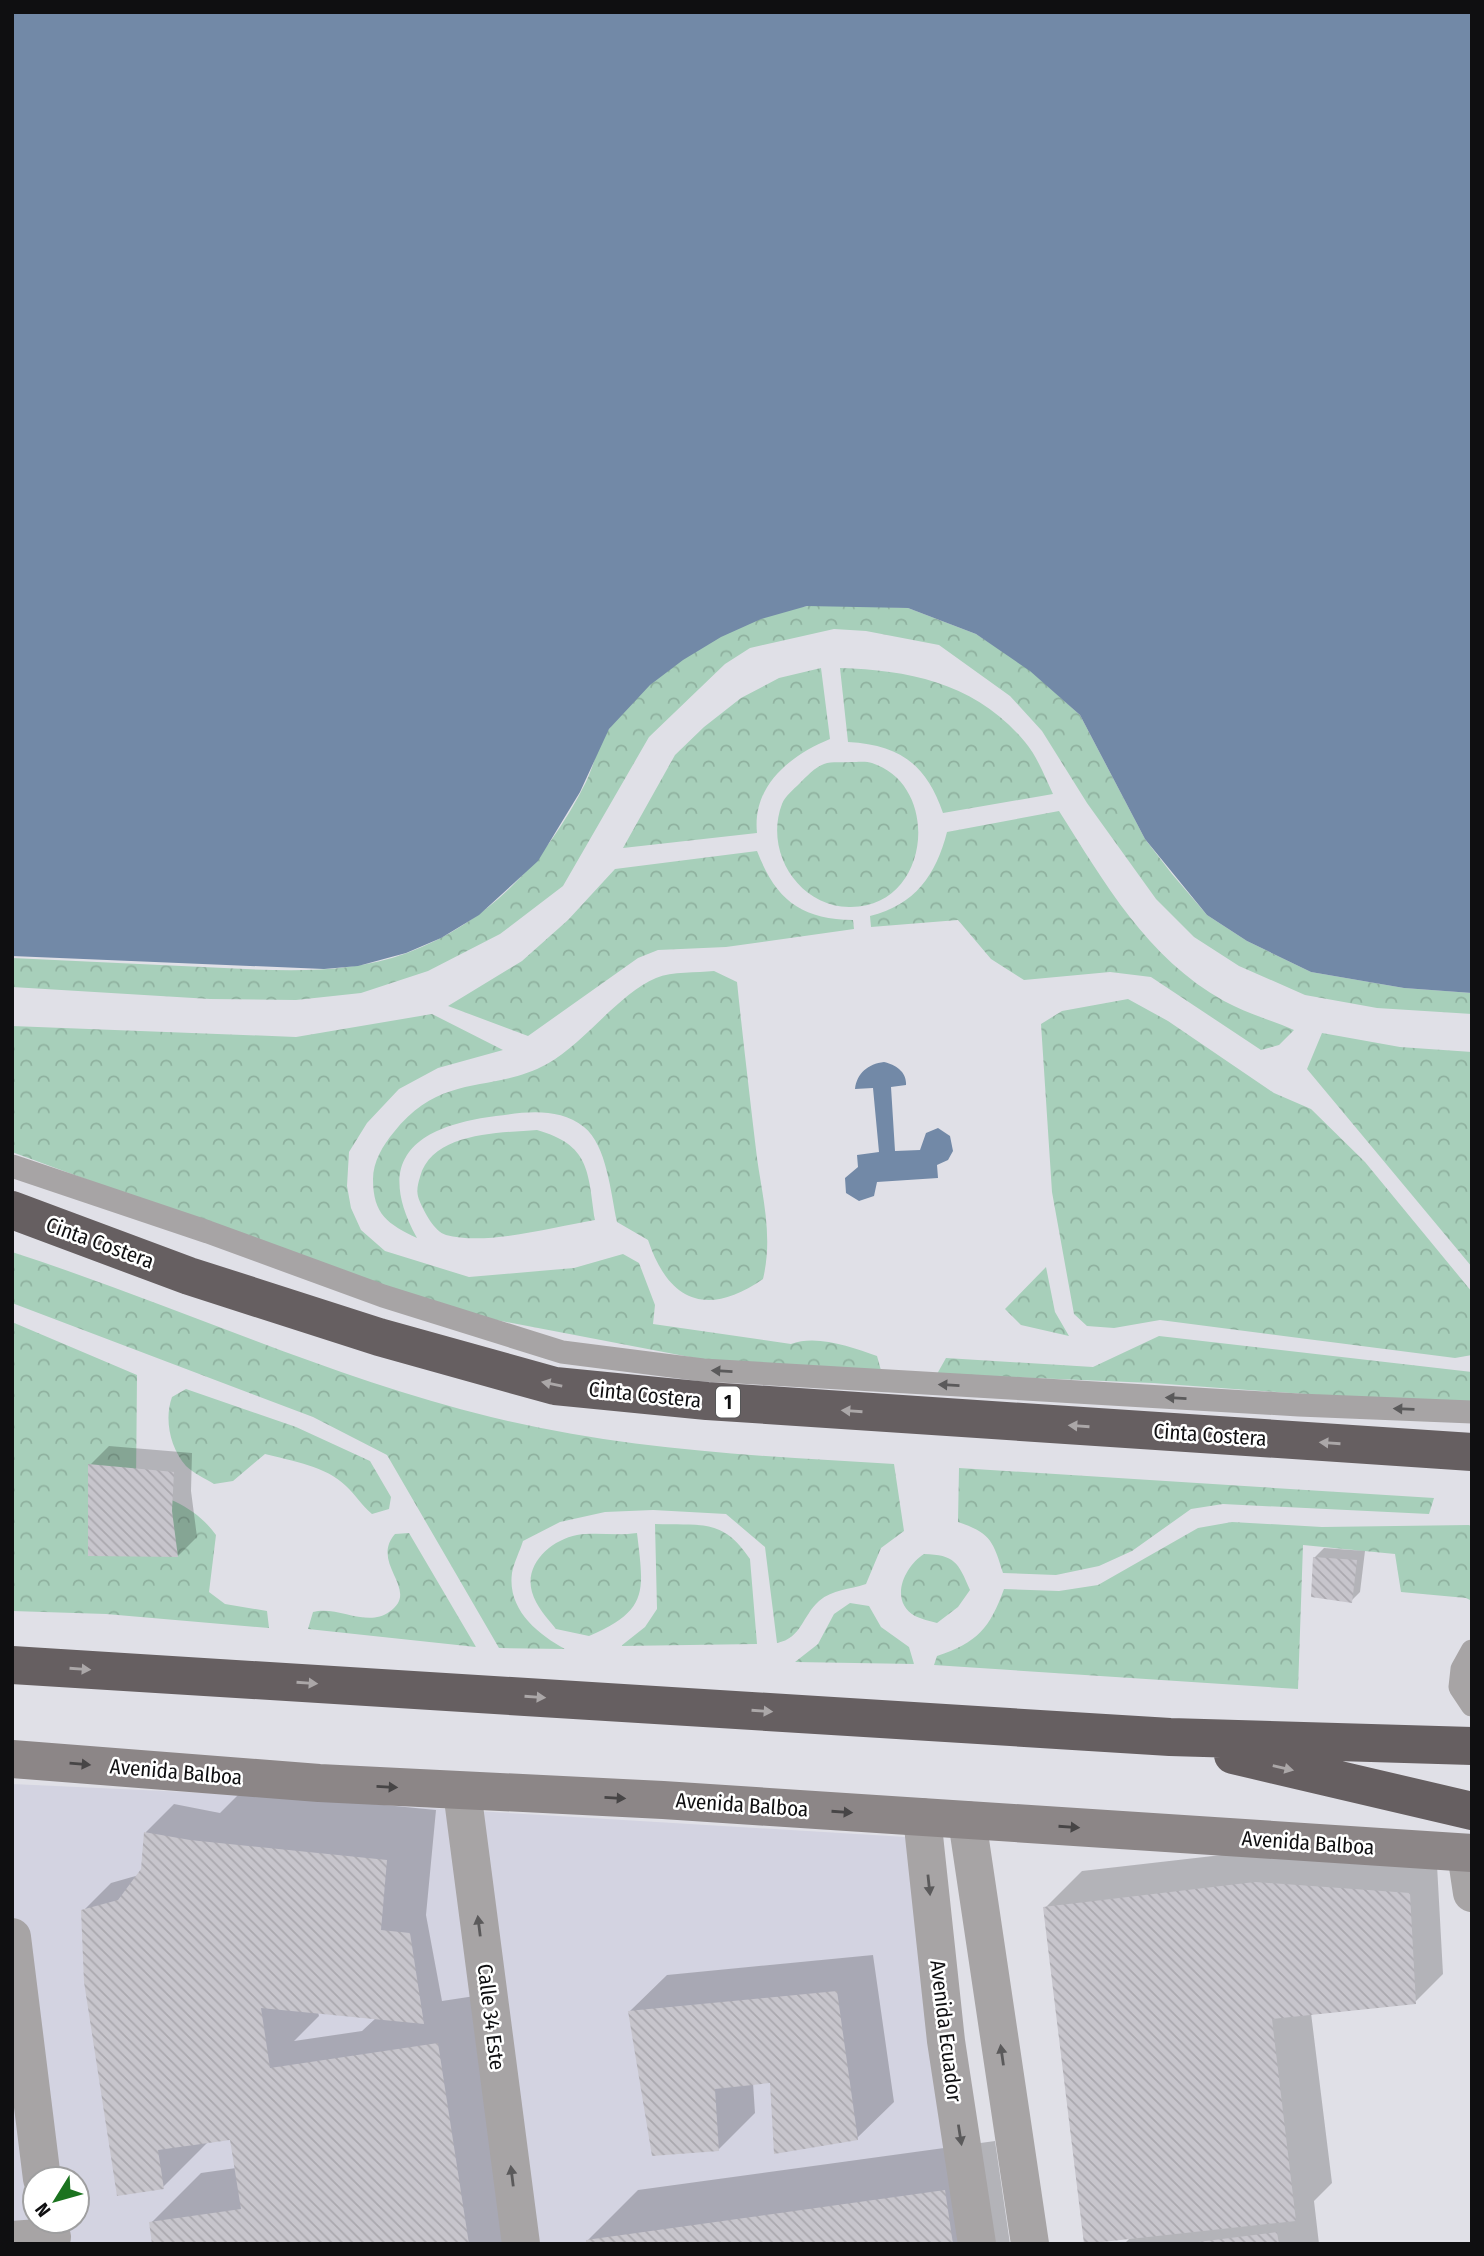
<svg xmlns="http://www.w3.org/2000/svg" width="1484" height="2256" viewBox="0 0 1484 2256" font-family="'Fira Sans Condensed',sans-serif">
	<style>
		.built { fill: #d3d3e1; fill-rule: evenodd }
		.park { fill: url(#park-crowns) }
		.water { fill: #7289a7 }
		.shadow { fill: #0003; fill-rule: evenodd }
		.building { fill: url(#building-back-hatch) }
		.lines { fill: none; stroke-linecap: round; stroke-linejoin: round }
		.lane { stroke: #a7a4a5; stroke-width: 23 }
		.street { stroke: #a7a4a5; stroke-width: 38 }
		.secondary { stroke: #8c8687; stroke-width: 38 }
		.highway { stroke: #665f61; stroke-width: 38 }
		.oneway { fill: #5b5a5b }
		.oneway2 { fill: #aba7a8 }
		.oneway3 { fill: #474546 }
		.labels { text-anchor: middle; stroke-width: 5; stroke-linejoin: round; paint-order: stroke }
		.shield { fill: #fff; stroke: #575758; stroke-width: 2 }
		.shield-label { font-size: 19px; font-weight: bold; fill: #0f0f11 }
		.street-label { font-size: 21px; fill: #0f0f11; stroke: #fff }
	</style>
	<defs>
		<pattern id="park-crowns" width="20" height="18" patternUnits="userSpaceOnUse" patternTransform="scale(1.75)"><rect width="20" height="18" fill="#a7cfba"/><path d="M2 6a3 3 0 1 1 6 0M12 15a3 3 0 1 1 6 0" fill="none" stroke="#8fb19f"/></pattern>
		<pattern id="building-back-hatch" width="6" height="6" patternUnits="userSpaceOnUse" patternTransform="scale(1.75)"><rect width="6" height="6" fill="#c7c5cc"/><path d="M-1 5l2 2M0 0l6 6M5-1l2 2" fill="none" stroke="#aaa8ae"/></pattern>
	</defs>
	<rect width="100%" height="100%" fill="#e0e0e7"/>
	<path class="built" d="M12,1784L314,1798L411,1807L906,1837L966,2244H12ZM35,2179H77V2221H35Z"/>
	<path class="park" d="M850,605L908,608L976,634L1027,667L1080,715L1145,839L1172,874L1207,915L1247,941L1311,972L1404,988L1472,993V1014L1377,1008L1305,995L1239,966L1194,937L1156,899L1087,803L1042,731L1010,696L939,645L866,631L834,629L750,648L725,664L649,737L563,886L500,934L428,971L361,993L296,1000L210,999L12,987V958C76,961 139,964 203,967C271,970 341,977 407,953C490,922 547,860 586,782C594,765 598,744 609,729C648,672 740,615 808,606C822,605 836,606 850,605Z
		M821,668L830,739C791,755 752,785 757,833L623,848L675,755L704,727L741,698L779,678Z
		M840,668C911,670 977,684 1025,742C1037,756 1045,777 1053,794L943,813C926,764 900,745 848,742Z
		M851,762C857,762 867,761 872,763C943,786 930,909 849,907C798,906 764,851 782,804C785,796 794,789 799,784C806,777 815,767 824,764C832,761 843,763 851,762Z
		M1059,811C1104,882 1147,958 1224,1001C1246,1013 1271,1020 1294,1030L1279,1045L1261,1050L1151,977L1110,972L1024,980L991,959L958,920L871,927L870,916C915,905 936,875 947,832Z
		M757,851C776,900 801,919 853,920L854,929L726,947L658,950L638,958L528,1036L448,1006L522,961L568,920L615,869Z
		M714,971L737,982C743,1040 750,1099 757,1158C763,1200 773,1237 763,1279C708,1317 669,1303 648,1240L617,1222C611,1195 607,1145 584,1127C558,1107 526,1112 496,1116C419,1126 372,1156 417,1238C388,1224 373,1215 373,1179C373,1162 383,1145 394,1132C442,1071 492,1094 547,1064C585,1043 618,994 656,978C672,971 697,973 714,971Z
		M1128,999L1168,1021L1274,1093L1311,1109L1365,1162L1472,1292V1355L1455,1358L1160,1320L1114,1328L1087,1326L1074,1314L1052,1192L1041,1024L1062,1011Z
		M432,1014L503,1050L438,1068L399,1089L367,1123L349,1152L347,1186L351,1208L361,1230L385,1251L469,1277L574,1268L623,1254L639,1263L655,1305L653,1324L791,1344C816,1334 852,1347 877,1356L882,1374L742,1367L491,1319L333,1270L12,1152V1026L296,1037Z
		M1322,1033L1400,1047L1472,1052V1267L1307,1069Z
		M537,1130C590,1145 588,1171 595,1220C552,1227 487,1246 446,1235C434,1231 425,1213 420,1202C416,1193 417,1187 420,1177C432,1132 500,1133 537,1130Z
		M12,1252C173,1304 327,1377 491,1417C623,1450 759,1456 894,1464L904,1531L881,1548L866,1584C849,1590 833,1589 819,1601C802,1616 802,1638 777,1643L765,1547L726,1514L653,1510L605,1512L560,1522L523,1541C520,1551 514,1562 512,1573C507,1609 537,1634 565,1649L499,1648L387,1455L313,1417L12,1303Z
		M1046,1267L1055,1312L1069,1336L1021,1325L1005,1309Z
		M12,1322L137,1375L136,1486C168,1498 195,1506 216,1535L209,1592L225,1604L267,1611L269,1628L106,1614L12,1611Z
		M1159,1336L1472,1372V1406L1152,1383L937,1374L946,1358L1093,1367Z
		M186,1389L296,1427L370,1461L391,1497L389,1509L372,1514C361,1505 356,1495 346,1486C326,1466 292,1461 265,1454L233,1481L214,1484C206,1479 193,1473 186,1466C170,1448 164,1419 172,1397Z
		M959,1468L1434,1498L1429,1514L1223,1504L1191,1509L1132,1551L1099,1566L1056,1575L1003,1573C993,1540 990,1533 958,1522Z
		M1232,1522L1322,1527L1469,1525L1472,1527V1601L1466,1598L1401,1592L1395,1554L1303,1545L1298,1689L934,1665L937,1656C977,1643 990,1628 1004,1589L1059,1591L1098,1585L1198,1528Z
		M655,1524C700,1526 722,1517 750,1559L757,1644L621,1646L645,1627L657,1609Z
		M409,1533L476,1647L308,1629L313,1612C337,1605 367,1628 389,1612C422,1590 369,1564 395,1534Z
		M637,1533C644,1592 649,1610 589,1636L556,1629C547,1618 536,1606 532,1592C524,1564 551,1540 577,1535C596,1532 617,1536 637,1533Z
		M924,1554C955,1555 958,1562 970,1590L958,1607L937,1623C930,1621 921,1619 915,1616C888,1600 905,1566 924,1554Z
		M850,1603L869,1606L881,1627L909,1647L914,1664L795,1662L818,1644L834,1614Z"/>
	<path class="water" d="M12,12H1472V993L1404,988L1311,972L1247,941L1207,915L1145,839L1080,715L1030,671L976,634L908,608L807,606L761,619L721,637L683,660L650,685L609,729L580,792L538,861L479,915L441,938L406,953L358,966L324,969L12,956Z
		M884,1062C896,1065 907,1072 906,1085L891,1087L895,1151L920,1150L926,1133L938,1128L950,1136L953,1151L948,1160L937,1165L938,1178L877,1182L874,1196L859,1201L846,1193L845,1178L858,1167L857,1155L879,1152L873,1088L855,1089C857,1073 868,1064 884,1062Z"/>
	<path class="shadow" d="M109,1446L192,1453L191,1491L197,1537L178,1556L90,1465Z
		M1324,1548L1365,1551L1360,1592L1351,1601L1315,1557Z
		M242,1791L436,1810L426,1915L442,2001L488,1994L527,2244H154L151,2223L201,2173L236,2168L231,2136L209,2141L163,2187L83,1911L111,1883L139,1875L143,1870L146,1832L174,1804L220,1813ZM318,2012L376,2018L362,2031L294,2041L319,2016Z
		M1291,1847L1437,1865L1443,1974L1415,2002L1311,2013L1332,2183L1314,2201L1319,2244H1124L1129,2239L1045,1908L1082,1871Z
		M873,1955L894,2102L857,2138L771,2081L753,2083L755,2113L718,2150L630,2011L667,1975Z
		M995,2141L1010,2244H588V2240L638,2190Z"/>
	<path class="building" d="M88,1464L174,1472L172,1511L178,1557L88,1556Z
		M1313,1557L1357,1560L1352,1603L1311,1597Z
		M144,1832L190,1840L387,1860L381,1930L410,1933L424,2024L261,2008L270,2068L438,2043L469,2244H152L149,2222L241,2209L230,2140L158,2150L164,2189L117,2196L84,1982L81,1910L118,1900L141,1869Z
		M1255,1882L1410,1893L1416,2004L1272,2019L1296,2221L1084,2244L1043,1907Z
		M837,1991L858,2140L774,2154L770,2083L715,2089L719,2151L652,2156L628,2011Z
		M945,2190L953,2244H586V2240Z
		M1277,2232L1279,2244H1198V2242Z"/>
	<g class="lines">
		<path class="lane" d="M12,1166L208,1232L383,1296L562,1352L703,1370L1299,1405L1472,1412
			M1472,1651L1462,1669L1460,1687L1472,1705"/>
		<path class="street" d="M462,1791L521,2244
			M922,1817L946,2041L977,2244
			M967,1820L1030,2244
			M1466,1853L1472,1893
			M12,1937L42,2179
			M12,2240L52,2237"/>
		<path class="secondary" d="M12,1759L319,1783L663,1800L1472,1853"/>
		<path class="highway" d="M12,1210L189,1276L379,1337L555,1386L707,1401L1472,1452
			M12,1665L1170,1737L1472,1746
			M1233,1755L1472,1811"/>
	</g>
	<defs><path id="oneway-solid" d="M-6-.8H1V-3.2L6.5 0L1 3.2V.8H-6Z" transform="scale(1.75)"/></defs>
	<g class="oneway">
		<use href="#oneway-solid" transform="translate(722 1371) rotate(-177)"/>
		<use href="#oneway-solid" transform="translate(949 1385) rotate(-177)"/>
		<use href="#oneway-solid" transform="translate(1176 1398) rotate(-177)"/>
		<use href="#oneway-solid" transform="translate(1404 1409) rotate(-178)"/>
		<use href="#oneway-solid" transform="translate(929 1885) rotate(84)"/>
		<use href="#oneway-solid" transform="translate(479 1926) rotate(-97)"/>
		<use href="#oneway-solid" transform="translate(1002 2055) rotate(-98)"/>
		<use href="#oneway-solid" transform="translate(960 2135) rotate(81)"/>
		<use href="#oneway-solid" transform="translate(512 2176) rotate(-97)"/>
	</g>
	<g class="oneway2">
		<use href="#oneway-solid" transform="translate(552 1384) rotate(-168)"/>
		<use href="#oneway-solid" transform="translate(852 1411) rotate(-176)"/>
		<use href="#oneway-solid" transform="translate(1079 1426) rotate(-176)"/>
		<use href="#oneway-solid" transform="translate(1330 1443) rotate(-176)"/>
		<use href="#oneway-solid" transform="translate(80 1669) rotate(4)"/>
		<use href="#oneway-solid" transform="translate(307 1683) rotate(4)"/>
		<use href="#oneway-solid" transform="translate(535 1697) rotate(4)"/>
		<use href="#oneway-solid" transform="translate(762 1711) rotate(4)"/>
		<use href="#oneway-solid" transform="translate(1283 1768) rotate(13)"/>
	</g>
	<g class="oneway3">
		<use href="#oneway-solid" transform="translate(80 1764) rotate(5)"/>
		<use href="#oneway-solid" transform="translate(387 1787) rotate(3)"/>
		<use href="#oneway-solid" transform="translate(615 1798) rotate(3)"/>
		<use href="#oneway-solid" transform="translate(842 1812) rotate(4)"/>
		<use href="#oneway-solid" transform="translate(1069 1827) rotate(4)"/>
	</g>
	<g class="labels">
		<rect class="shield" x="716" y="1386.5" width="24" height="31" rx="5"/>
		<g class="shield-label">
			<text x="728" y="1409">1</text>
		</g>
		<g class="street-label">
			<text transform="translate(100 1243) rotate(20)" y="7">Cinta Costera</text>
			<text transform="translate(645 1395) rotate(6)" y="7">Cinta Costera</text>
			<text transform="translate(1210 1435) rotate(4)" y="7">Cinta Costera</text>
			<text transform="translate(176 1772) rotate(5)" y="7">Avenida Balboa</text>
			<text transform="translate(742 1805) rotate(4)" y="7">Avenida Balboa</text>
			<text transform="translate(1308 1843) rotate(4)" y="7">Avenida Balboa</text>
			<text transform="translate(491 2017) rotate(83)" y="7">Calle 34 Este</text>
			<text transform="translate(946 2031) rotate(83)" y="7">Avenida Ecuador</text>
		</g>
	</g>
	<rect width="1484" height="2256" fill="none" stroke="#0f0f11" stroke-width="28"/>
	<g transform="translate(56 2200) rotate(233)"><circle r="33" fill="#ffffff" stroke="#9f9fa0" stroke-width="2"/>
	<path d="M0-5L12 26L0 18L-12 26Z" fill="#1b731f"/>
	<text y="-10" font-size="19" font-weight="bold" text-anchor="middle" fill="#0f0f11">N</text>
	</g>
</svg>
